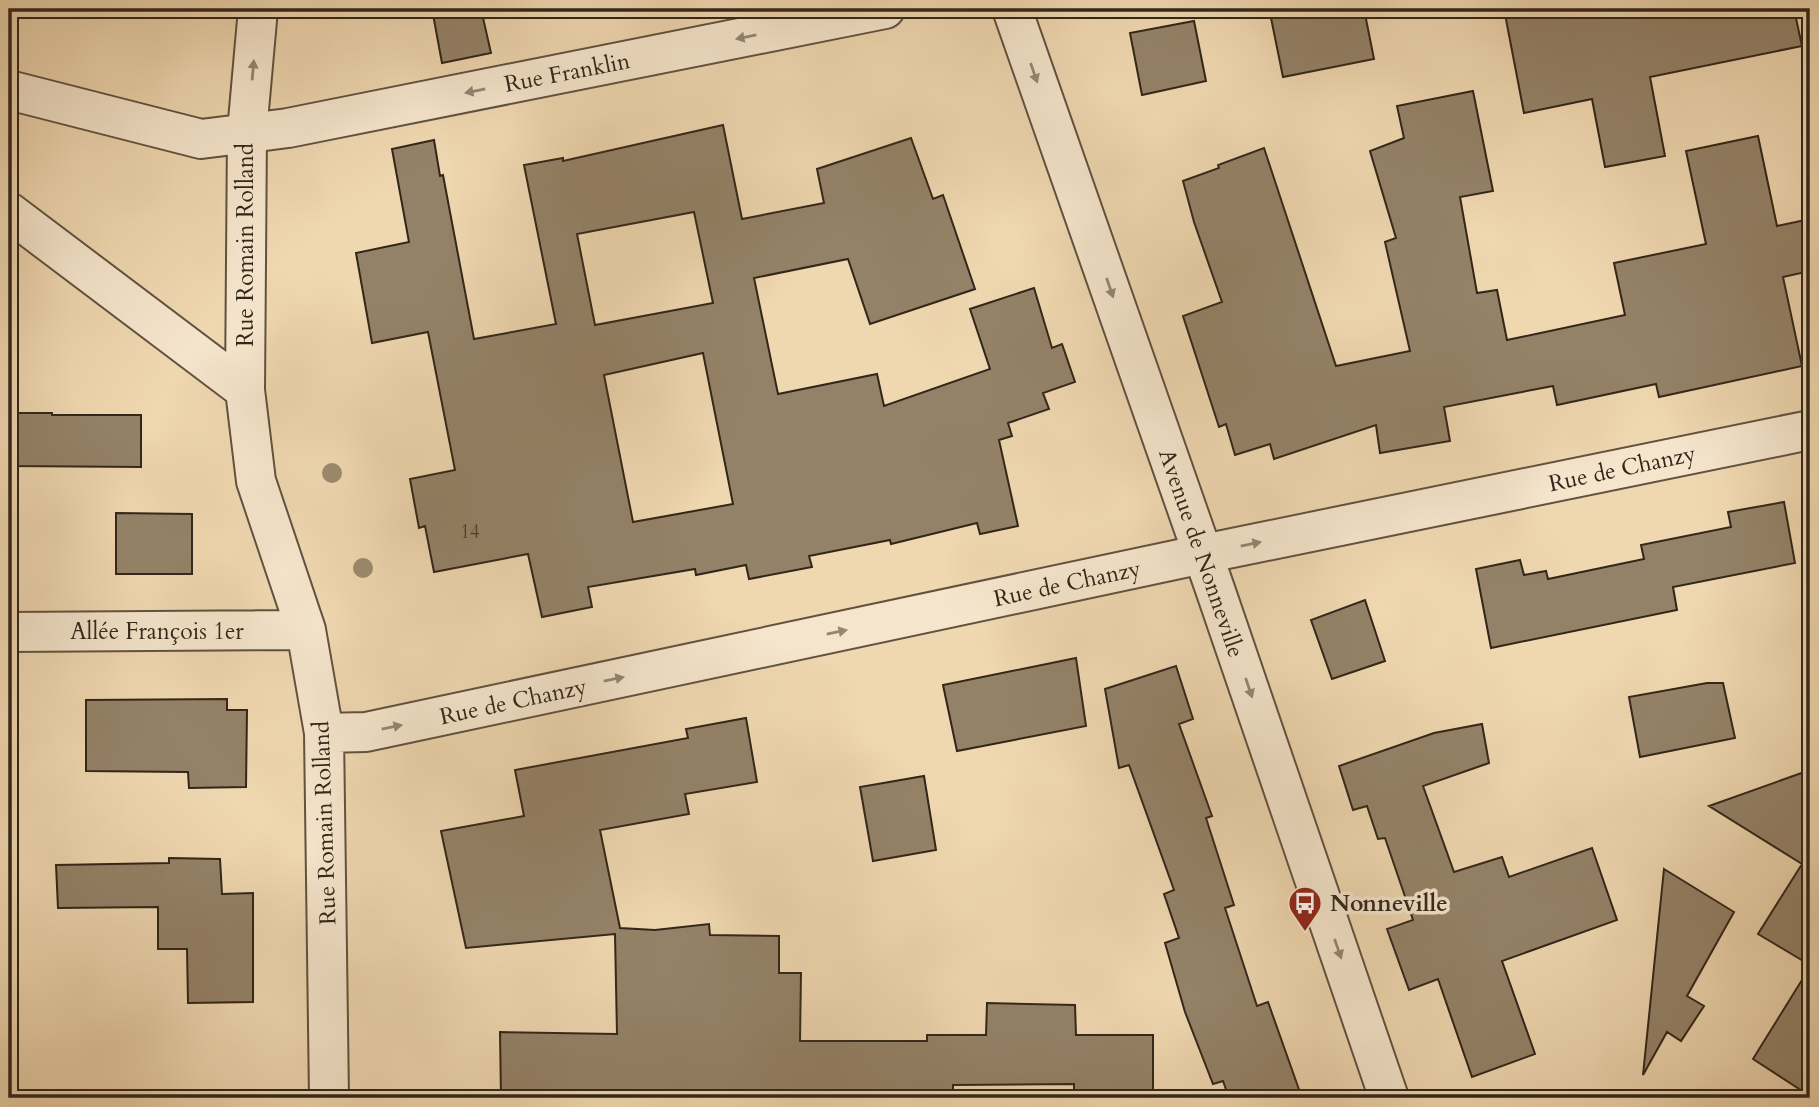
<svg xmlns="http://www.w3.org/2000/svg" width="1819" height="1107" viewBox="0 0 1819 1107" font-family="Cardo,serif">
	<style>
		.building { fill: #948268; stroke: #32261a; stroke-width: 2; fill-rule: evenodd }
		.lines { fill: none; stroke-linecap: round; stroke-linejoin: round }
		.minor-casing { stroke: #615240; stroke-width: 42 }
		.tertiary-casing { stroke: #615240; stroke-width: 42 }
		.minor { stroke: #f5e5cc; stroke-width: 38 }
		.tertiary { stroke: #f5e5cc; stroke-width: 38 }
		.tree { fill: #9c8a6f }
		.oneway { fill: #948673 }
		.labels { text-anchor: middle; stroke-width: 7; stroke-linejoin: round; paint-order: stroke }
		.number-label { font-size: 19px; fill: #4a3d2e }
		.street-label { font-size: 23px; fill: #32261a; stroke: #f5e5cc }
		.poi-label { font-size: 23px; font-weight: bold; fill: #32261a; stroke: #f5e5cc; text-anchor: start }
	</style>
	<rect width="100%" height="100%" fill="#efd7b0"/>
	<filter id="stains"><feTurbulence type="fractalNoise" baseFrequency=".00286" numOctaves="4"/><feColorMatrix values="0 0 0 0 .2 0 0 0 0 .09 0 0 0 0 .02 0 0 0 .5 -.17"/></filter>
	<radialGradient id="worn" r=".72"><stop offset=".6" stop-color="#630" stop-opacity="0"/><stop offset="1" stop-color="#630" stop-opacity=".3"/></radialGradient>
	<path class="building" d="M432,9H481L491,53L442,63Z
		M1319,9H1364L1374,59L1283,77L1271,18Z
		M1504,9H1794L1802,46L1650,77L1665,156L1605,167L1592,99L1524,113Z
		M1194,21L1206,81L1142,95L1130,33Z
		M1473,91L1493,191L1460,197L1477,293L1497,290L1507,340L1625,315L1614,263L1706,244L1686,151L1758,136L1777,226L1810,219V271L1783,277L1802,366L1659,397L1656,384L1557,405L1553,386L1444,407L1450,441L1380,453L1376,425L1274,459L1270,444L1235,455L1226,424L1219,427L1183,316L1222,302L1194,222L1183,181L1219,168L1218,165L1264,148L1336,366L1410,351L1385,242L1396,238L1370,151L1404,138L1397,106Z
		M723,125L742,219L824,203L817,169L911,138L933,199L943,195L975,289L870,324L848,259L754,278L778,394L877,374L884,406L990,369L970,309L1034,288L1052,348L1062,344L1075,382L1043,393L1049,409L1008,423L1012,436L999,440L1018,526L980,534L977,523L891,544L890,540L809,556L812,567L749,579L746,565L696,575L695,569L588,587L592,607L542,617L528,554L434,572L425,526L419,528L410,479L455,470L428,332L372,343L356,253L409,242L392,149L434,140L440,176L443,175L474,339L556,324L524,165L563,158V161ZM694,212L713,303L595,325L577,234ZM703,353L733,504L633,522L604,375Z
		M9,413H52V415H141V467L9,466Z
		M1784,502L1795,563L1673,587L1677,610L1491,648L1476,569L1520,560L1524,575L1546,571L1548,579L1644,559L1641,545L1731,527L1728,512Z
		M116,513L192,514V574H116Z
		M1365,600L1385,661L1332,679L1311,620Z
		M1076,658L1086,726L957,751L943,685Z
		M1176,666L1193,719L1179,724L1212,816L1206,818L1234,905L1225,908L1257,1006L1268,1002L1302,1098H1229L1223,1081L1213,1084L1185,1012L1165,943L1179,938L1164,894L1174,890L1129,765L1119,768L1105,689Z
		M1707,683H1723L1735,738L1640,757L1629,697Z
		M227,699V710H247L246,787L189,788L188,772L86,771V700Z
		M746,718L757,782L685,794L689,814L600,830L620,928L655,930L709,924L710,935L779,936V973H801L800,1041H927V1035H986L987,1003L1075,1005L1076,1035H1153V1098H1074V1084L953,1085V1098H501L500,1032L617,1034L615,934L466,948L441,831L524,816L515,770L688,738L686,729Z
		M1482,724L1489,763L1423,786L1454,872L1502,857L1509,877L1592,848L1617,920L1502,961L1535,1054L1472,1077L1438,979L1409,990L1387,929L1413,920L1385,838L1378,839L1367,806L1353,810L1339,766L1434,733Z
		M1810,770V965L1758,934L1802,864L1709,806Z
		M924,776L936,850L873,861L860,787Z
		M169,858L220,859L222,894L253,893V1002L188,1003L187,949H158V907L58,908L56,865L169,863Z
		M1664,869L1734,912L1687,996L1704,1006L1681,1041L1667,1032L1643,1075Z
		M1810,967V1096L1753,1059Z"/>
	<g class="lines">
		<defs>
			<path id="minor" d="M258,9L247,132L245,390L256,481L306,630L324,733L329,1098
				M9,90L201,139L288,128L885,9
				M9,212L245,390
				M9,632L306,630
				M324,733L366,732L1203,554L1810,430"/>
			<path id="tertiary" d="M1012,9L1215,589L1389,1098"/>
		</defs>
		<use href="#minor" class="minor-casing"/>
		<use href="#tertiary" class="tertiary-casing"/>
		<use href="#minor" class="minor"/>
		<use href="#tertiary" class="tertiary"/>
	</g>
	<g class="tree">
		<circle cx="332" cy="473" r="10"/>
		<circle cx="363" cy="568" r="10"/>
	</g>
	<defs><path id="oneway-solid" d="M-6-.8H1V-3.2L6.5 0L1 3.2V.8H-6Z" transform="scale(1.75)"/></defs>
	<g class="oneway">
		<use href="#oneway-solid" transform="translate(746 37) rotate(169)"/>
		<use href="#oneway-solid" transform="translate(253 70) rotate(-85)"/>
		<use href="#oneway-solid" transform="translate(1034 73) rotate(71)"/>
		<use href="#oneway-solid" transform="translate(475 91) rotate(169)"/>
		<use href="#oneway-solid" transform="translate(1110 288) rotate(71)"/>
		<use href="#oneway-solid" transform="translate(1251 544) rotate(-12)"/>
		<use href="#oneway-solid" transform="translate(837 632) rotate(-12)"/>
		<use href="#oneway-solid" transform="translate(614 679) rotate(-12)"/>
		<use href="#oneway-solid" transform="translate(1249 688) rotate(71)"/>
		<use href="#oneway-solid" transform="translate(392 727) rotate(-12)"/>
		<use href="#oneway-solid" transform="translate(1338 949) rotate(71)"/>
	</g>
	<defs>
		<symbol id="bus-pin" viewBox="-11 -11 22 30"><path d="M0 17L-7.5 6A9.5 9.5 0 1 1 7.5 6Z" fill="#8f2418" stroke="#f5e5cc"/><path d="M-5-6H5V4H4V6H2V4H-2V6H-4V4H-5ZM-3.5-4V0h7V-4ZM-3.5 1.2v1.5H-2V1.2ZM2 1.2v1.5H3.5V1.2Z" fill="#fff"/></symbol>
	</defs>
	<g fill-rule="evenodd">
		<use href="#bus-pin" x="1286" y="884" width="38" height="52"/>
	</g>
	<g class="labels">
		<g class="number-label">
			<text x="470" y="538">14</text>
		</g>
		<g class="street-label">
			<text transform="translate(567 72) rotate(-11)" y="8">Rue Franklin</text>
			<text transform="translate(245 245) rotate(-90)" y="8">Rue Romain Rolland</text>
			<text transform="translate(1622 468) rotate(-12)" y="8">Rue de Chanzy</text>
			<text transform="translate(1202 553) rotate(71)" y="8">Avenue de Nonneville</text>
			<text transform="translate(1067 583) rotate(-12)" y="8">Rue de Chanzy</text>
			<text x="157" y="639">Allée François 1er</text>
			<text transform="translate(513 701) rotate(-12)" y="8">Rue de Chanzy</text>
			<text transform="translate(324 823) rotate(-92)" y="8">Rue Romain Rolland</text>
		</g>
		<g class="poi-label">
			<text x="1330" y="911">Nonneville</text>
		</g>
	</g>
	<rect width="1819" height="1107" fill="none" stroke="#efd7b0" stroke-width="35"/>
	<rect x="10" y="10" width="1798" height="1086" fill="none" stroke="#32261a" stroke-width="3.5"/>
	<rect x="18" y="18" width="1784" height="1072" fill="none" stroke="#32261a" stroke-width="2"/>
	<rect width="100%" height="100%" filter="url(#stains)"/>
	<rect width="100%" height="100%" fill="url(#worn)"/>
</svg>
